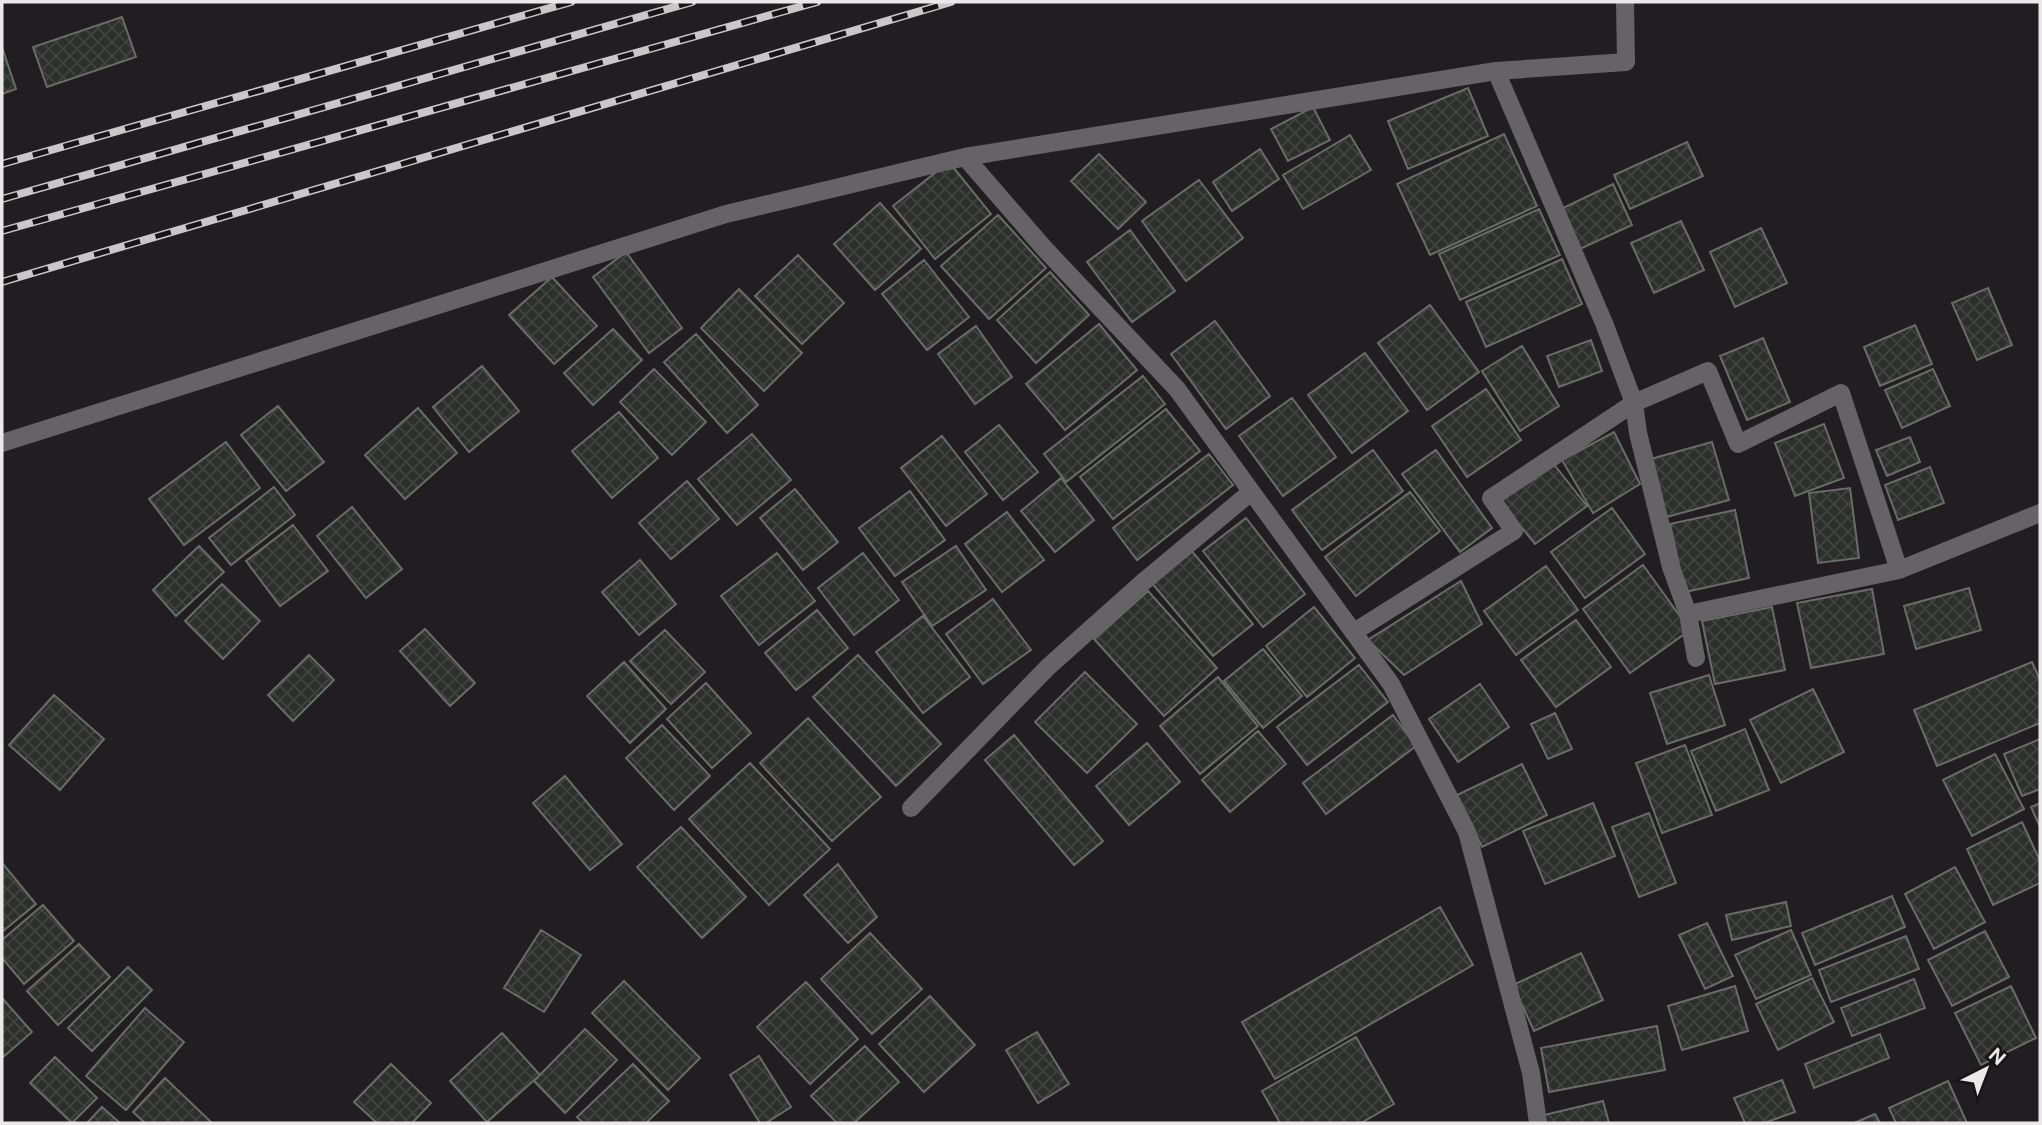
<svg xmlns="http://www.w3.org/2000/svg" width="2042" height="1125" viewBox="0 0 2042 1125" font-family="'Public Sans',sans-serif">
	<style>
		.building { fill: url(#building-cross-hatch); stroke: #696c68; stroke-width: 2 }
		.lines { fill: none; stroke-linecap: round; stroke-linejoin: round }
		.minor { stroke: #656365; stroke-width: 18 }
		.rail-casing { stroke: #cac7c9; stroke-width: 8 }
		.rail { stroke: #171416; stroke-width: 5; stroke-dasharray: 16; stroke-linecap: butt }
	</style>
	<defs>
		<pattern id="building-cross-hatch" width="8" height="8" patternUnits="userSpaceOnUse" patternTransform="scale(1.75)"><rect width="8" height="8" fill="#2c2f2c"/><path d="M0 0l8 8M0 8l8-8" fill="none" stroke="#404340"/></pattern>
	</defs>
	<rect width="100%" height="100%" fill="#211d20"/>
	<path class="building" d="M122,17L136,57L47,87L33,47Z
		M2,47L16,89L2,94Z
		M1468,88L1488,136L1408,169L1388,121Z
		M1313,107L1330,140L1288,161L1271,129Z
		M1504,134L1537,206L1430,255L1397,184Z
		M1350,135L1371,170L1303,209L1283,175Z
		M1687,142L1703,176L1630,209L1614,175Z
		M1260,149L1279,179L1232,211L1213,182Z
		M1099,154L1146,202L1118,229L1071,181Z
		M949,162L991,214L935,259L893,206Z
		M1199,180L1243,238L1186,281L1142,221Z
		M1613,184L1632,225L1580,249L1561,209Z
		M880,203L921,249L875,290L834,244Z
		M1539,209L1560,255L1460,300L1439,254Z
		M998,215L1046,268L989,319L941,266Z
		M1681,221L1704,270L1654,293L1631,243Z
		M1761,228L1787,283L1735,307L1710,252Z
		M1130,230L1175,291L1132,322L1087,262Z
		M626,252L682,328L649,353L593,277Z
		M798,255L844,303L802,344L755,296Z
		M1562,259L1582,304L1486,347L1466,302Z
		M924,260L969,317L927,350L882,294Z
		M1050,272L1089,315L1036,363L997,320Z
		M552,277L597,326L554,364L509,315Z
		M1988,288L2012,345L1977,360L1952,303Z
		M739,289L802,353L764,391L701,328Z
		M1430,305L1479,372L1427,410L1378,343Z
		M1215,321L1270,396L1226,429L1171,354Z
		M1099,324L1137,370L1065,430L1026,384Z
		M1915,325L1932,364L1880,386L1864,347Z
		M976,326L1012,377L975,404L938,354Z
		M613,329L642,360L593,405L564,373Z
		M696,334L758,405L727,433L664,362Z
		M1763,338L1790,402L1747,420L1720,356Z
		M1591,340L1602,371L1559,387L1547,356Z
		M1522,346L1559,406L1520,431L1482,371Z
		M1365,353L1408,411L1352,453L1308,395Z
		M482,366L519,411L469,452L433,407Z
		M654,369L706,422L672,455L620,402Z
		M1933,369L1950,406L1902,428L1885,390Z
		M1143,376L1165,404L1066,482L1044,454Z
		M1486,389L1521,440L1467,477L1432,426Z
		M1292,398L1336,457L1283,496L1239,436Z
		M278,406L324,462L286,491L241,435Z
		M418,408L457,453L405,499L365,455Z
		M1166,409L1200,451L1113,519L1080,477Z
		M619,412L658,458L612,498L572,451Z
		M1824,424L1844,478L1795,496L1775,443Z
		M999,425L1038,472L1003,500L965,452Z
		M1614,432L1640,484L1593,513L1562,460Z
		M752,434L791,480L737,525L698,479Z
		M942,436L987,494L946,526L901,468Z
		M1910,437L1920,462L1887,476L1876,450Z
		M226,442L260,488L184,545L149,499Z
		M1712,442L1729,500L1663,518L1647,460Z
		M1373,450L1403,491L1322,550L1292,510Z
		M1436,450L1492,528L1460,552L1402,474Z
		M1209,454L1233,485L1137,560L1113,528Z
		M1552,462L1587,506L1535,544L1500,501Z
		M1930,467L1944,503L1898,520L1885,485Z
		M1061,478L1094,520L1055,552L1021,511Z
		M687,481L719,519L671,559L639,523Z
		M274,487L295,515L231,565L209,538Z
		M1850,488L1859,558L1818,563L1809,493Z
		M795,489L838,542L803,570L760,518Z
		M910,491L945,540L895,576L859,528Z
		M1410,492L1440,531L1356,596L1325,557Z
		M352,507L402,569L366,598L317,536Z
		M1612,508L1645,554L1585,598L1551,552Z
		M1735,510L1749,578L1685,592L1670,524Z
		M1007,512L1044,560L1002,592L965,544Z
		M1246,518L1305,594L1263,627L1203,551Z
		M293,525L328,571L280,606L246,561Z
		M199,546L224,572L176,616L153,590Z
		M956,546L986,590L932,626L902,582Z
		M1190,549L1253,624L1213,656L1151,582Z
		M777,553L815,601L759,645L721,596Z
		M863,553L899,600L854,635L818,588Z
		M640,560L676,604L639,635L602,592Z
		M1643,565L1690,630L1630,673L1583,609Z
		M1546,566L1578,610L1516,655L1484,611Z
		M1461,581L1482,624L1404,675L1368,640Z
		M222,584L260,621L223,659L185,621Z
		M1969,588L1981,630L1916,649L1904,606Z
		M1872,589L1884,654L1811,668L1797,603Z
		M1148,591L1217,668L1164,716L1094,639Z
		M993,599L1031,650L983,684L946,634Z
		M1314,607L1355,658L1307,697L1266,646Z
		M1772,607L1785,670L1715,684L1702,621Z
		M817,610L848,648L796,690L765,653Z
		M923,616L970,677L923,713L876,652Z
		M1576,620L1611,667L1556,707L1521,660Z
		M425,629L475,683L450,706L400,651Z
		M665,630L705,672L671,704L630,661Z
		M1263,649L1302,696L1263,728L1224,681Z
		M309,655L334,680L293,721L268,695Z
		M858,655L941,744L896,786L813,697Z
		M624,662L666,709L630,743L587,696Z
		M2032,662L2040,680V723L1937,766L1914,710Z
		M1359,665L1388,702L1307,765L1277,727Z
		M1085,672L1137,724L1087,773L1035,722Z
		M1709,675L1725,725L1667,744L1650,693Z
		M1218,677L1258,726L1200,774L1160,726Z
		M706,683L751,733L712,768L667,719Z
		M1480,684L1509,727L1458,762L1429,719Z
		M1813,689L1844,752L1781,783L1750,720Z
		M54,695L104,739L60,790L9,745Z
		M1555,713L1572,749L1548,759L1531,724Z
		M1393,715L1416,746L1326,814L1303,783Z
		M808,718L881,797L832,841L760,763Z
		M662,725L710,776L674,810L626,758Z
		M1745,729L1769,790L1716,811L1691,751Z
		M1258,731L1286,764L1230,812L1202,780Z
		M1014,735L1103,841L1074,865L985,760Z
		M2040,739V789L2022,796L2004,754Z
		M1147,743L1180,782L1129,825L1096,786Z
		M1685,745L1712,815L1662,833L1636,763Z
		M1995,754L2024,809L1972,836L1943,780Z
		M750,763L830,849L769,905L689,819Z
		M1522,764L1547,815L1482,847L1457,795Z
		M565,776L622,844L590,870L533,803Z
		M1593,803L1615,856L1545,884L1523,831Z
		M2040,803V827L2031,807Z
		M1649,813L1676,883L1639,897L1612,827Z
		M2022,822L2040,861V883L1993,905L1967,849Z
		M681,827L746,897L702,938L637,867Z
		M3,864L36,904L2,932V865Z
		M838,864L877,917L848,943L804,895Z
		M1955,867L1985,922L1934,949L1905,894Z
		M1892,896L1905,927L1815,965L1802,933Z
		M1786,902L1791,926L1732,940L1726,915Z
		M43,905L74,941L24,984L2,958V940Z
		M1440,907L1473,965L1275,1079L1242,1022Z
		M1707,923L1733,976L1705,989L1679,935Z
		M541,930L581,955L544,1012L504,988Z
		M1791,930L1811,975L1756,999L1735,955Z
		M1985,931L2009,977L1952,1006L1928,960Z
		M870,933L922,989L872,1034L821,979Z
		M1906,936L1919,969L1831,1002L1819,970Z
		M79,944L110,977L58,1025L27,991Z
		M1581,953L1603,1000L1534,1031L1513,985Z
		M128,967L152,990L92,1051L68,1028Z
		M1812,978L1834,1022L1778,1050L1756,1004Z
		M1914,979L1925,1008L1852,1036L1841,1008Z
		M624,981L700,1058L668,1090L592,1013Z
		M806,982L858,1039L810,1084L757,1027Z
		M1735,986L1748,1031L1682,1050L1668,1006Z
		M2011,986L2036,1038L1981,1065L1955,1013Z
		M930,996L975,1045L924,1092L879,1044Z
		M2,998L32,1032L2,1058Z
		M145,1008L184,1042L126,1110L86,1076Z
		M1657,1026L1665,1070L1549,1092L1541,1048Z
		M585,1029L617,1060L565,1113L534,1081Z
		M1037,1032L1069,1084L1038,1103L1006,1050Z
		M502,1033L540,1075L487,1122L450,1081Z
		M1880,1034L1889,1058L1814,1088L1805,1064Z
		M1356,1037L1394,1104L1361,1123H1280L1262,1091Z
		M865,1046L899,1082L854,1123H837L811,1096Z
		M759,1056L791,1107L766,1123H760L730,1075Z
		M55,1057L97,1098L72,1123L30,1083Z
		M391,1064L431,1103L412,1123H377L354,1102Z
		M633,1064L669,1101L646,1123H583L577,1117Z
		M165,1078L212,1123H145L133,1112Z
		M1782,1080L1795,1112L1764,1123H1745L1734,1098Z
		M1948,1081L1967,1123H1896L1889,1108Z
		M1603,1101L1609,1123H1542L1540,1116Z
		M102,1107L120,1123H87Z
		M1875,1114L1880,1123H1854Z"/>
	<g class="lines">
		<path class="minor" d="M1496,71L1604,323L1634,403L1638,433L1671,567L1688,614L1696,658
			M965,157L1044,248L1177,389L1391,684L1467,832L1531,1073L1538,1123
			M2,443L726,214L965,157L1496,71L1626,62L1625,2
			M1688,614L1899,570L2040,513
			M1354,632L1514,531L1491,498L1634,403L1708,371L1738,444L1841,393L1899,570
			M911,808L1048,667L1142,583L1251,492"/>
		<defs>
			<path id="rail" d="M2,164L571,2
				M2,199L692,2
				M2,231L817,2
				M2,282L951,2"/>
		</defs>
		<use href="#rail" class="rail-casing"/>
		<use href="#rail" class="rail"/>
	</g>
	<rect width="2042" height="1125" fill="none" stroke="#ebe8ea" stroke-width="7"/>
	<g transform="translate(1986 1069) rotate(42)" stroke="#171416" stroke-width="5" paint-order="stroke">
	<path d="M0-5L12 26L0 18L-12 26Z" fill="#ebe8ea"/>
	<text y="-10" font-size="19" font-weight="bold" text-anchor="middle" fill="#ebe8ea">N</text>
	</g>
</svg>
